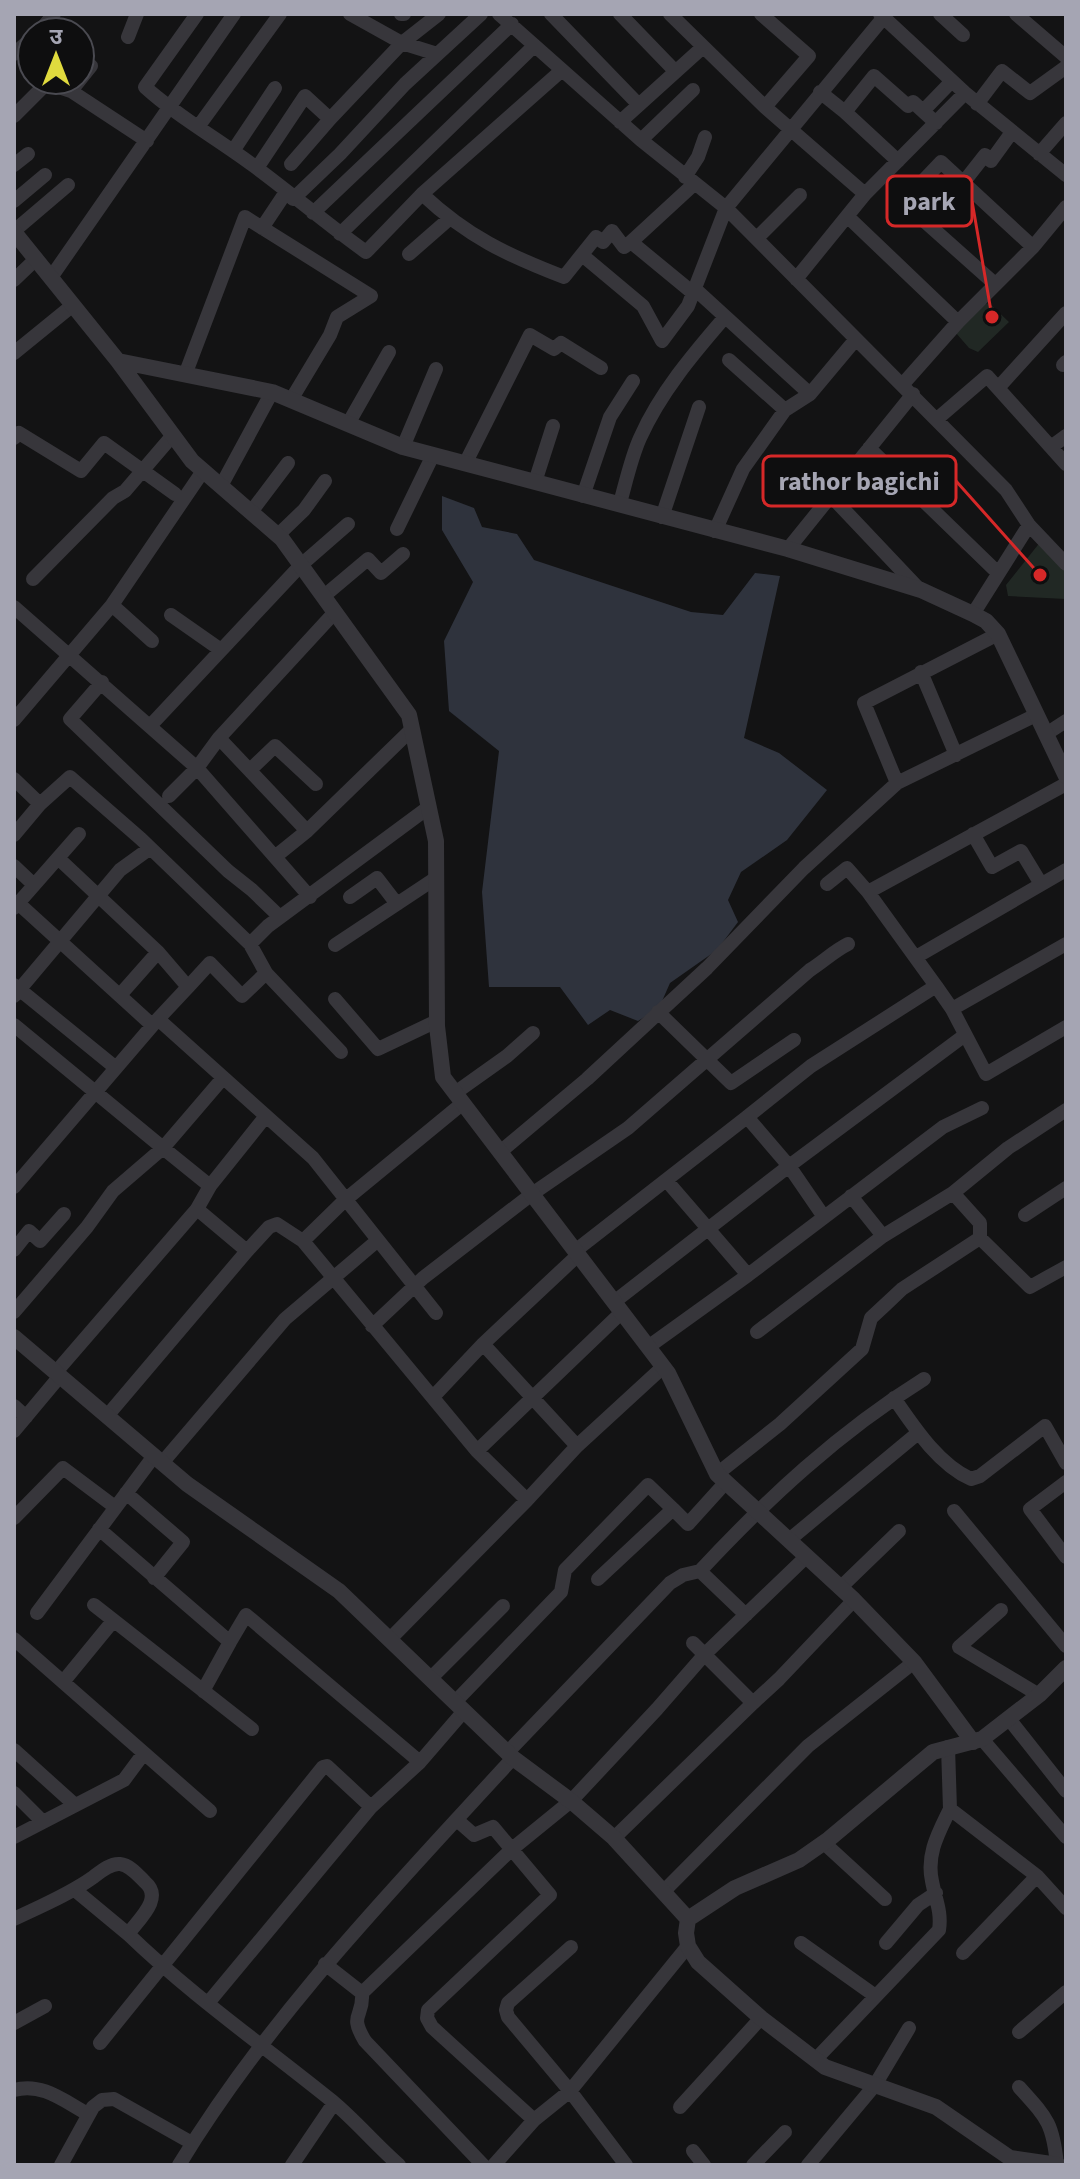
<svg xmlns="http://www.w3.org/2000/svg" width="1080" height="2179" viewBox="0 0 1080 2179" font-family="'Source Sans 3','Noto Sans Devanagari',sans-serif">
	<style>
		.green { fill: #212824 }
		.water { fill: #2f333d }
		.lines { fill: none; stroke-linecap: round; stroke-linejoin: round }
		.minor { stroke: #37363b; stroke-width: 14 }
		.tertiary { stroke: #37363b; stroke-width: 16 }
		.leader { fill: none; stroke: #d62828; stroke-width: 3 }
		.callout-dot { fill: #d62828; stroke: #0e0e0f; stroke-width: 3 }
		.callout { fill: #0e0e0f; stroke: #d62828; stroke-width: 3 }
		.callout-label { font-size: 26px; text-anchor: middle; font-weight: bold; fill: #a5a5b3 }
	</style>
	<rect width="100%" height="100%" fill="#131314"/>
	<path class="green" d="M989,303L1009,322L978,352L969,348L956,333L978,306Z
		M1045,536L1066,565V599L1008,596L1006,585Z"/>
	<path class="water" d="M442,496L474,508L482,527L517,534L534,560L691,612L723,615L755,573L780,576L744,738L779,753L827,790L787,840L741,872L728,900L738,922L717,950L670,983L659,1008L638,1021L610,1010L588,1025L560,987H489L482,892L499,751L449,711L444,641L473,582L442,530Z"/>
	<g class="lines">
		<path class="minor" d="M197,14L145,87C178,117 218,139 254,166C292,194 328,225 366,252L422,194L561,71
			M350,14L402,43L437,54
			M401,14H404
			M499,14L641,140L726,208L1006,490L1029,525L973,614
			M551,14L639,105
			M620,14L675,71
			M670,14L765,107L865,194L965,93
			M761,14L809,56L765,107
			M880,14L965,93L1066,175
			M940,14L963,35
			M1016,14L1066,57
			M39,32L54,14
			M128,37L137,14
			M14,54L32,38
			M71,91L147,141
			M820,92L845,112L874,76L908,106L913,102L936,123
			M977,104L1002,71L1030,93L1066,67
			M923,111L952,81
			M845,112L898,161
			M14,116L47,83L71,91L91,66
			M620,122L703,47
			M198,127L280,14
			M641,140L693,90
			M233,151L275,88
			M1039,154L1066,123
			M291,164L330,119
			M14,165L28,154
			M257,168L305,96L330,119L402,43L439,14
			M685,177L698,157L705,137
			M963,183L985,155L991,161L1012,132
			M422,194C468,237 507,255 564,277L596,237L603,242L612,231L624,247L631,242L693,293
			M293,199L340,154L405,84L481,14
			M14,201L45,175
			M313,213L512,24
			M847,216L958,322L1033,247L1066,207
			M262,228L286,192
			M14,231L68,185
			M340,234L534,46
			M757,238L800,195
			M631,242L694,184
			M409,254L449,219
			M582,255L643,306L662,341L688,306L726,208L884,17
			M52,276L234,14
			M796,279L865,194
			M14,280L36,259
			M995,284L903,202L941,162L1033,247
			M695,289L810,394L856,339
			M14,353L73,305
			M1063,365L1066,362
			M185,375L245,217L371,296L337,317L330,335L291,400
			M903,384L958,322
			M998,388L1066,313
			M785,410L810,394
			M937,419L987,376L1066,464
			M348,424L389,352
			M14,438L19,433L81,471L104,443L175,494
			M403,447L436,369
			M1051,447L1066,436
			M869,448L997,572
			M465,464L530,335L554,349L561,343L601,368
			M535,482L553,426
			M221,486L272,392
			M583,496L610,417L633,381
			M831,496L920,590
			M620,503C626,482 631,458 640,438C660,393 693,354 725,317
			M251,512L288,463
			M662,517L699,407
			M1029,525L1066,564
			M397,529L433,455
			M715,531L743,469L785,410L729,360
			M278,535L304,510L325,481
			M788,549L913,394
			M33,579L113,498L125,491L173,435
			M324,596L368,559L381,573L403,554
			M112,605L203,471
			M14,607L197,768L310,897
			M171,615L221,650
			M921,672L956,755
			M102,682L70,719L228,871L252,890L280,917
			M14,720L112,605L152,641
			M150,726L301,565L348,524
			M1046,734L1066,721
			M219,738L307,831
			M250,770L275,746L316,784
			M14,779L40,804
			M897,783L864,703L998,634
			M169,796L197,768L219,738L335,612
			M973,834L992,867L1021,851L1041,884
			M14,835L40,804L70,777L141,839L250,944L266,973L242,996L210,963L188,987L158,952L58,858
			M276,856L307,831L412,729
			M14,866L34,885
			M827,884L847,868L868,892L1066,784
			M350,897L377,878L397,904
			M18,903L152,1025
			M14,908L79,834
			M250,944L268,926L429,807
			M335,945L436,878
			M916,957L1066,870
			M266,973L341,1052
			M14,985L116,1068
			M936,986L952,1009L986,1074L1066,1027
			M120,995L158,952
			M14,996L120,870L149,849
			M335,999L378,1049L437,1021
			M952,1009L1066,944
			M658,1012L731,1083L794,1040
			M158,1019L188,987
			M14,1025L163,1148L223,1078
			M455,1093L507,1056L533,1033
			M747,1117L811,1066L936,986L868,892
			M500,1152L587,1079L707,968L804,868L897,783L1036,715
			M666,1180L748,1275L943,1127L982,1108
			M14,1187L158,1019L313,1158L378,1240L285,1319L162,1463
			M953,1193L980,1223V1238L1030,1287L1066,1267
			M197,1209L210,1186L266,1116
			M1025,1215L1066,1188
			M883,1236L953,1193L1008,1148L1066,1110
			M378,1240L436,1313
			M303,1241L345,1200L463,1103
			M14,1250L29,1231L40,1241L64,1214
			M247,1251L269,1227L277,1224L303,1241L477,1451L527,1500
			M575,1251L747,1117L789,1166L965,1035
			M614,1302L789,1166L824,1217
			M14,1312L87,1227L113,1191L163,1148L210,1186
			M372,1326L423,1278L532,1194L628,1128L810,970C824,961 834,951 848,944
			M757,1332L883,1236L851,1196
			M648,1347L748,1275
			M56,1372L197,1209L247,1251L107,1416
			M433,1397L483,1344
			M894,1398C914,1427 938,1464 971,1479L980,1476L1045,1426L1066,1463
			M14,1406L26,1417
			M14,1431L60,1376
			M577,1446L483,1344L578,1255
			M477,1451L622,1312
			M717,1474L780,1424L862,1349L871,1318L885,1305L902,1289L980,1238
			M1066,1482L1030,1509L1066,1557
			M126,1493L183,1542L154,1578
			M954,1511L1066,1646
			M14,1518L63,1468L115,1507
			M99,1529L230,1642L246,1615L420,1762L464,1711
			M789,1540L918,1433
			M598,1579L673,1509L688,1524L726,1482
			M840,1588L899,1531
			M94,1605L252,1729
			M1001,1610L959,1647L1039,1695
			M37,1613L154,1456
			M746,1615L700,1571C767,1499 839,1432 924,1379
			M14,1639L210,1811
			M390,1639L527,1500L577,1446L663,1367
			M693,1643L753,1703L779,1679L854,1600
			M430,1679L503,1606
			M63,1682L113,1621
			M203,1691L230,1642
			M455,1702L561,1592L565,1570L648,1485L673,1509
			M1009,1719L1066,1791
			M982,1739L1066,1837
			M948,1747L950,1809L1037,1876L1066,1908
			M14,1750L75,1805
			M507,1753L670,1583L683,1575L700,1571
			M14,1793L43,1822
			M457,1820L474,1835L493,1827L550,1895L428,2010L427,2018L432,2027L534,2120
			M14,1837L124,1780L144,1753
			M614,1838L753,1703
			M824,1843L885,1899
			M75,1890L128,1934
			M664,1891L808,1746L914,1662
			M14,1919C41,1906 68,1895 92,1878C100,1872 110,1863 120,1864C130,1865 138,1875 145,1882C164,1898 139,1919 128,1934C191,1995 264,2046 332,2101C356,2121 376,2145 399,2165
			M801,1943L874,1995
			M886,1943L918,1905L936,1893
			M571,1947L508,2003L506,2010L508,2017L570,2091L626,2165
			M963,1953L1037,1876
			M325,1964L362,1993C364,2018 348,2013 365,2041L483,2165
			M362,1993L512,1849L571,1801L657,1709L705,1654L807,1556
			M208,2003L371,1807L420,1762
			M14,2023L45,2006
			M1019,2032L1066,1992
			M100,2043L323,1767L327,1766L371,1807
			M815,2060L939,1930C942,1912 935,1898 932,1881C926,1854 939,1832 950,1809
			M1019,2087C1047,2118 1053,2123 1057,2165
			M14,2090C42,2082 64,2101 88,2114
			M680,2107L761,2018
			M693,2151L704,2165
			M61,2165L93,2107L102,2100L114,2099L192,2143
			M179,2165C271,2014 394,1888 513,1758
			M292,2165L334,2103
			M494,2165L534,2120L570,2091L688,1946
			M753,2165L785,2132
			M808,2165L875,2085L909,2028"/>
		<path class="tertiary" d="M14,232L118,361L272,392L403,447L788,549L921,590L973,614L986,621L998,634L1066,776
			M118,361L192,461L282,539L409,715L436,841L437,1026L443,1077L668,1373L717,1474L854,1600L914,1662L973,1742
			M14,1337L187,1484L339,1591L513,1758L571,1801L614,1838L688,1919L686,1933L688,1946L698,1962L761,2018L825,2067L936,2107L1010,2158L1058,2165
			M688,1919L735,1888L799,1860L829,1839L933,1752L982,1739L1039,1695L1066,1668"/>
	</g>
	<path class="leader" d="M992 317L972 201M1040 575L956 481"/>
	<g class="callout-dot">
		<circle cx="992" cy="317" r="8"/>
		<circle cx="1040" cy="575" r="8"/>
	</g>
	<g class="callout">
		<rect x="887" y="176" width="85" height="50" rx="8"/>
		<rect x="763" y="456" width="193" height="50" rx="8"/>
	</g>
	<g class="callout-label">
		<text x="929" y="210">park</text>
		<text x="859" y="490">rathor bagichi</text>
	</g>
	<rect width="1080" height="2179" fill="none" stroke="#a5a5b3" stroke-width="32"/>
	<g transform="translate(56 56)"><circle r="38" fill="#0e0e0f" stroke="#4a4a51" stroke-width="2"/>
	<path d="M0-6L14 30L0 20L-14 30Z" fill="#e0da3e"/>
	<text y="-12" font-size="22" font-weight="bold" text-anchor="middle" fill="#a5a5b3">उ</text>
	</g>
</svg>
